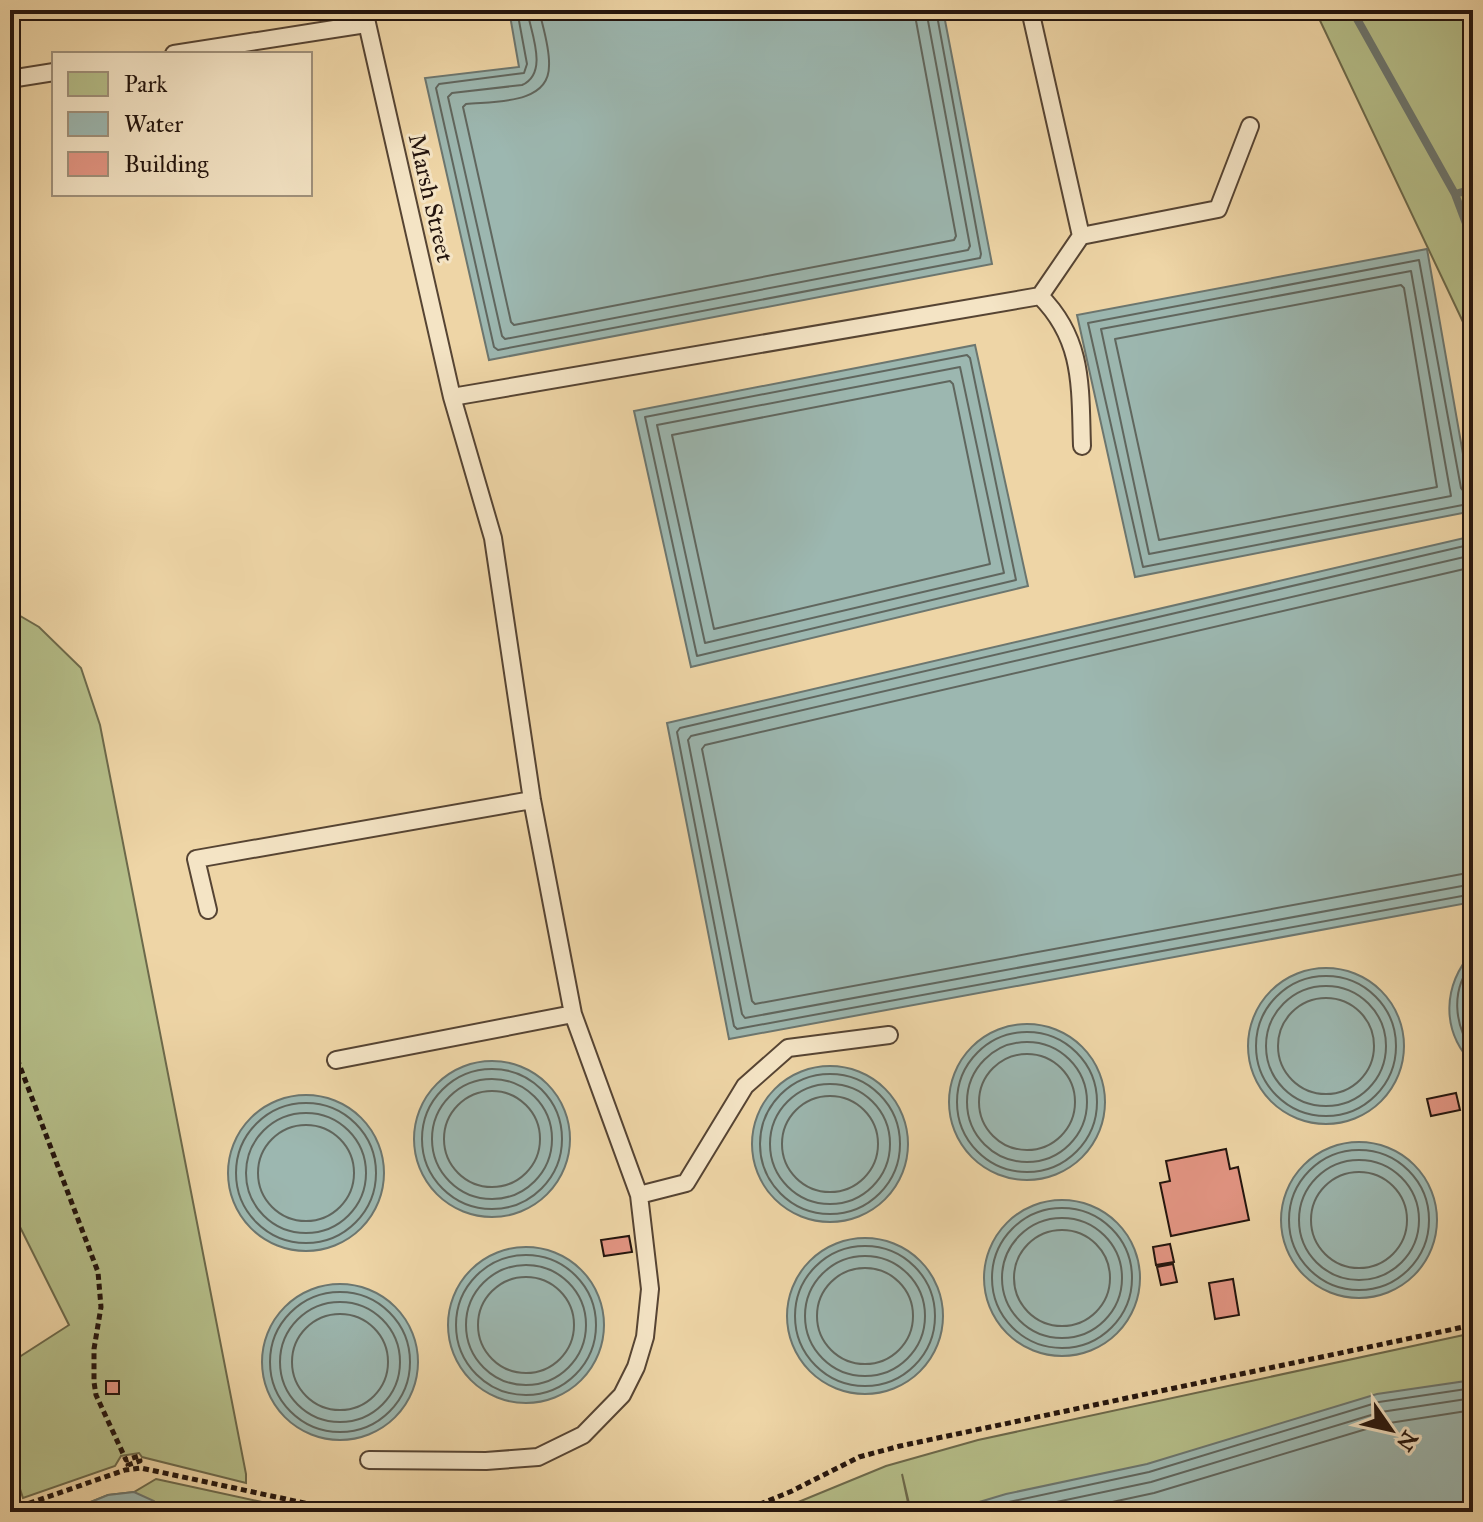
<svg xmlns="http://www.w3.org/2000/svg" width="1483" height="1522" viewBox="0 0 1483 1522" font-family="'IM FELL Great Primer',serif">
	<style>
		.green { fill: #b5be89; stroke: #6c694b; stroke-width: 2 }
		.water { fill: #9cb7b0; stroke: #6c766f; stroke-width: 2 }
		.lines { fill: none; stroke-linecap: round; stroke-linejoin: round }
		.shore { stroke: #60665e; stroke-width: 2 }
		.stream { stroke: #6c766f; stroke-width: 8 }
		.building { fill: #e39583; stroke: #23140d; stroke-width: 2 }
		.service-casing { stroke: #564433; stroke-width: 20 }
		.path { stroke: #23140d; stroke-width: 5; stroke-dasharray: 6 4; stroke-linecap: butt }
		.service { stroke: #f4e4c5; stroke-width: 16 }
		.labels { text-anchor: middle; stroke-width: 6; stroke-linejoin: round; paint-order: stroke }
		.street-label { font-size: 24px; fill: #23140d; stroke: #f4e4c5 }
	</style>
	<rect width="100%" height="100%" fill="#eed5a6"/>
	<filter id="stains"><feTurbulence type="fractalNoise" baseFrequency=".0025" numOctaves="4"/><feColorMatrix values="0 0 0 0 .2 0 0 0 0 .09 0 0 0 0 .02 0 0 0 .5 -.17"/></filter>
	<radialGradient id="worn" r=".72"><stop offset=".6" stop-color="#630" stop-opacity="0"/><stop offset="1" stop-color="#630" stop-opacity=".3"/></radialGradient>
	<path class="green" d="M1315,10H1473V343Z
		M10,610L39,627L81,668L100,725L246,1474V1483L142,1457L139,1453L121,1456L115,1466L23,1498L10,1459V1363L69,1325L10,1207Z
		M1473,1333V1512H911L902,1474L910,1512H774L886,1466L978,1440Z
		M156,1479L308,1512H316H66L108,1495L134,1492Z"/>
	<path class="water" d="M509,10H943L992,264L489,360L425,78L519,67Z
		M1427,249L1473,511L1135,577L1077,315Z
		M975,345L1028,586L691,667L634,411Z
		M1473,536V902L729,1039L667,723Z
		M1473,951V1064C1440,1030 1443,985 1473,951Z
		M1248 1046a78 78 0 1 1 156 0a78 78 0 1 1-156 0Z
		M949 1102a78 78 0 1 1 156 0a78 78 0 1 1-156 0Z
		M414 1139a78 78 0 1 1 156 0a78 78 0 1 1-156 0Z
		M752 1144a78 78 0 1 1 156 0a78 78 0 1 1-156 0Z
		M228 1173a78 78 0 1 1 156 0a78 78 0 1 1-156 0Z
		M1281 1220a78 78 0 1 1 156 0a78 78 0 1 1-156 0Z
		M984 1278a78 78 0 1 1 156 0a78 78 0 1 1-156 0Z
		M787 1316a78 78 0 1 1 156 0a78 78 0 1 1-156 0Z
		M448 1325a78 78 0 1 1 156 0a78 78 0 1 1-156 0Z
		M262 1362a78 78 0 1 1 156 0a78 78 0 1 1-156 0Z
		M1473,1380V1512H955L966,1506L1006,1494L1147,1464L1377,1394Z
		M134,1492L154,1501L163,1512H66L108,1495Z"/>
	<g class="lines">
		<path class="shore" d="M517,10L527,64L524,73L439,84L436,88L494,347L498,350L980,258L981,254L936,10
			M527,10C531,33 549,73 522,85L452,93L448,97L502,336L505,339L968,250L970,246L926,10
			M539,10C543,28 550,48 549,66C549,105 493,101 466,104L463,107L511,322L514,325L954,240L956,236L914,10
			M1411,271L1451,496L1149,554L1101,329Z
			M1401,285L1404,288L1437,487L1159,540L1115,339Z
			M967,355L970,358L1016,580L697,656L645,417Z
			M960,367L1004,573L705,643L657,425Z
			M950,381L953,384L990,564L714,629L672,435Z
			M1473,495L1466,494L1461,488L1419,260L1088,323L1143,567L1473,503
			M1473,544L680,728L677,732L734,1026L737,1029L1473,894
			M1473,555L691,736L688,740L742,1014L745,1018L1473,884
			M1473,567L705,745L702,749L752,1001L755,1004L1473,872
			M1473,963C1450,989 1454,1025 1473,1052
			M1256 1046a70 70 0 1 1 140 0a70 70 0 1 1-140 0Z
			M1266 1046a60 60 0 1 1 120 0a60 60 0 1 1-120 0Z
			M1278 1046a48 48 0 1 1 96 0a48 48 0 1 1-96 0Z
			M957 1102a70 70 0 1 1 140 0a70 70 0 1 1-140 0Z
			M967 1102a60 60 0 1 1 120 0a60 60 0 1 1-120 0Z
			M979 1102a48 48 0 1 1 96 0a48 48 0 1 1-96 0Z
			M422 1139a70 70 0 1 1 140 0a70 70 0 1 1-140 0Z
			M760 1144a70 70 0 1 1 140 0a70 70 0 1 1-140 0Z
			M432 1139a60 60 0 1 1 120 0a60 60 0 1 1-120 0Z
			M770 1144a60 60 0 1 1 120 0a60 60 0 1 1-120 0Z
			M444 1139a48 48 0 1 1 96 0a48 48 0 1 1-96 0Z
			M782 1144a48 48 0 1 1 96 0a48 48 0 1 1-96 0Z
			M236 1173a70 70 0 1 1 140 0a70 70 0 1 1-140 0Z
			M246 1173a60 60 0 1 1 120 0a60 60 0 1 1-120 0Z
			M258 1173a48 48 0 1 1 96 0a48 48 0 1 1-96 0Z
			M1289 1220a70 70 0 1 1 140 0a70 70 0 1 1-140 0Z
			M1299 1220a60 60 0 1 1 120 0a60 60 0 1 1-120 0Z
			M1311 1220a48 48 0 1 1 96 0a48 48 0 1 1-96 0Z
			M992 1278a70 70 0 1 1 140 0a70 70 0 1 1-140 0Z
			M1002 1278a60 60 0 1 1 120 0a60 60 0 1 1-120 0Z
			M1014 1278a48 48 0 1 1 96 0a48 48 0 1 1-96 0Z
			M795 1316a70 70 0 1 1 140 0a70 70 0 1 1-140 0Z
			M456 1325a70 70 0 1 1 140 0a70 70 0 1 1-140 0Z
			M805 1316a60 60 0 1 1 120 0a60 60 0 1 1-120 0Z
			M466 1325a60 60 0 1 1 120 0a60 60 0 1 1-120 0Z
			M817 1316a48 48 0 1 1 96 0a48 48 0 1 1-96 0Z
			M478 1325a48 48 0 1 1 96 0a48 48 0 1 1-96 0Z
			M270 1362a70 70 0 1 1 140 0a70 70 0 1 1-140 0Z
			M280 1362a60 60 0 1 1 120 0a60 60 0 1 1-120 0Z
			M292 1362a48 48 0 1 1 96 0a48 48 0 1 1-96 0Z
			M974,1512L1009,1502L1149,1472L1379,1402L1473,1388
			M1009,1512L1151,1482L1381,1412L1473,1398
			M1066,1512L1154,1493L1383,1424L1473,1410"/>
		<path class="stream" d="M1352,10L1455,194L1473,242
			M1455,194L1473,189"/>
	</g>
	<path class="building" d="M1456,1093L1460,1110L1431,1116L1427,1099Z
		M1226,1149L1230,1169L1238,1167L1249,1220L1171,1236L1160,1183L1170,1181L1166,1161Z
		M629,1236L632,1252L604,1256L601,1240Z
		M1170,1244L1174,1262L1156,1265L1153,1247Z
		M1173,1264L1177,1282L1161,1285L1157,1267Z
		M1233,1279L1239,1315L1215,1319L1209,1283Z
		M106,1381H119V1394H106Z"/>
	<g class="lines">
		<defs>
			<path id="service" d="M174,54L366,24
				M10,79L54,72
				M1081,236L1218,209L1250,126
				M1040,296C1084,340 1080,388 1082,446
				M452,397L1040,296L1081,236L1030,10
				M208,910L196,859L532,800
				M573,1014L639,1195L686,1183L745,1086L788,1048L889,1035
				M336,1060L573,1014L532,800L493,538L452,397L364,10
				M369,1460L486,1461L538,1457L583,1435L622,1395L636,1367L645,1337L650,1289L639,1195"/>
		</defs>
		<use href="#service" class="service-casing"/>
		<path class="path" d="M10,1040L98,1272L101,1307L94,1349V1382L96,1395L126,1460L139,1456L140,1461L128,1465L130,1469
			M10,1510L125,1470L141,1468L337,1510L394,1512
			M741,1512L792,1491L859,1457L900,1446L1473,1325"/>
		<use href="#service" class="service"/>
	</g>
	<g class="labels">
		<g class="street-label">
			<text transform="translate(431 198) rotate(77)" y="8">Marsh Street</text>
		</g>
	</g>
	<rect width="1483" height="1522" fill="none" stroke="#eed5a6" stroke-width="40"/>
	<rect x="12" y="12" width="1459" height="1498" fill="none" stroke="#23140d" stroke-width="4"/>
	<rect x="20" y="20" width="1443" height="1482" fill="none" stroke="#23140d" stroke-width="2"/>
	<rect x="52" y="52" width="260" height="144" fill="#f4e4c5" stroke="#a0917b" stroke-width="2"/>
	<rect x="68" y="72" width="40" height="24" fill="#b5be89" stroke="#a0917b" stroke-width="2"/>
	<text x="124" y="92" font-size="24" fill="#23140d">Park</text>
	<rect x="68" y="112" width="40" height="24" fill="#9cb7b0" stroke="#a0917b" stroke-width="2"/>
	<text x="124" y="132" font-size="24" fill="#23140d">Water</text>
	<rect x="68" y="152" width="40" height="24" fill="#e39583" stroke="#a0917b" stroke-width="2"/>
	<text x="124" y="172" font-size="24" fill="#23140d">Building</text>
	<g transform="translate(1391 1430) rotate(124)" stroke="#f4e4c5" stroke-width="6" paint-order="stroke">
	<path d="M0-6L14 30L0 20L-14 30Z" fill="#23140d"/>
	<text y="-12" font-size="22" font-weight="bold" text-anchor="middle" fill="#23140d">N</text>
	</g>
	<rect width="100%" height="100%" filter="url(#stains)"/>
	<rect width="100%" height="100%" fill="url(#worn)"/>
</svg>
